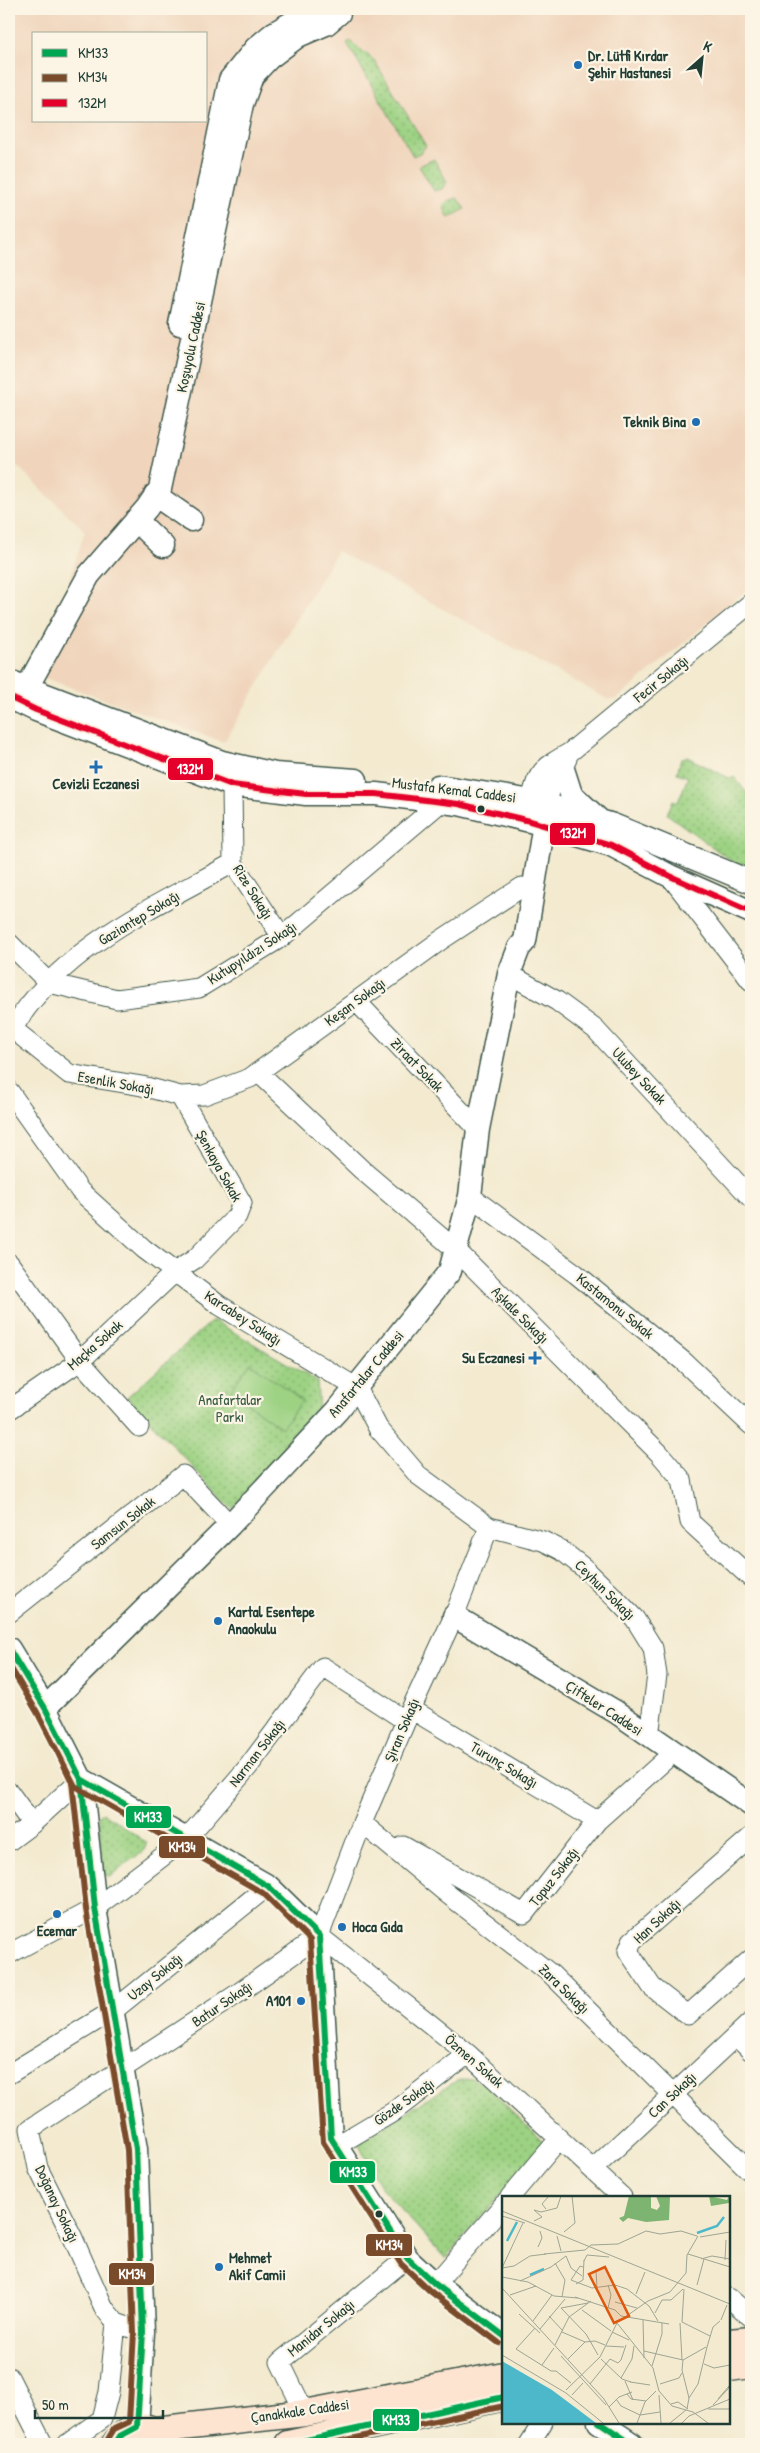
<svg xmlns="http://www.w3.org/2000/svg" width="760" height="2453" viewBox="0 0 760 2453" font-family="'Patrick Hand',sans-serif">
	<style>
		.built { fill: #f0d5bc; fill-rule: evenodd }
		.grass { fill: url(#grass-dots); stroke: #5e885c }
		.pitch { fill: #9dd283; stroke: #5e885c }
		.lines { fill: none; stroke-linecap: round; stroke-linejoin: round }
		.minor-casing { stroke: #3f574b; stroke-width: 21 }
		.tertiary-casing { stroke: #3f574b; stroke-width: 25 }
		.secondary-casing { stroke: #3f574b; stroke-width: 29 }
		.minor { stroke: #fff; stroke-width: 19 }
		.tertiary { stroke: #fff; stroke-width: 22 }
		.secondary { stroke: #fde4d1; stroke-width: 26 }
		.bus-1-casing { stroke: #fcf5e5; stroke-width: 10 }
		.bus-2-casing { stroke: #fcf5e5; stroke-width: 10 }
		.bus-3-casing { stroke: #fcf5e5; stroke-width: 10 }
		.bus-1 { stroke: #00a651; stroke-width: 6 }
		.bus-2 { stroke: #7a4b2a; stroke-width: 6 }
		.bus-3 { stroke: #e4002b; stroke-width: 6 }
		.poi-dot { fill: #1f6fb2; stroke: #fcf5e5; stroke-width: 2 }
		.bus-dot { fill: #1f3d34; stroke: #fcf5e5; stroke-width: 2 }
		.labels { text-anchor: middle; stroke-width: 4.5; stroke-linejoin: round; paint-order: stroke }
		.poi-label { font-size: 15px; font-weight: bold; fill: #1f3d34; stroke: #fcf5e5; text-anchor: start }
		.street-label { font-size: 15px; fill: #1f3d34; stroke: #fcf5e5 }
		.park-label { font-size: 15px; fill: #385b44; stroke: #fcf5e5 }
		.inset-river { fill: none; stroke: #4eb8cb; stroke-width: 2.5 }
		.inset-road { fill: none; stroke: #9ea592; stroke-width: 1 }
		.view { fill: #de580e; fill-opacity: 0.15; stroke: #de580e; stroke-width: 2.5 }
		.inset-edge { fill: none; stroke: #1f3d34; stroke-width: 2.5 }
		.line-badge { stroke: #fcf5e5; stroke-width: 2 }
		.badge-label { font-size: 14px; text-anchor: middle; font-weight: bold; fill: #fff }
	</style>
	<defs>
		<pattern id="grass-dots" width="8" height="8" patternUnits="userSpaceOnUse" patternTransform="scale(1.25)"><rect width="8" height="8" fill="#9dd283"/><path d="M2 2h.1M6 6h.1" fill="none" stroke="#7fac6c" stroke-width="1.8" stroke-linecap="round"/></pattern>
	</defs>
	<rect width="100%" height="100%" fill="#fcf5e5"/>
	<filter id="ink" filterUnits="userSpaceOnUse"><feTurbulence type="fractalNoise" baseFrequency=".02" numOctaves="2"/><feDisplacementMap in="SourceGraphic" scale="10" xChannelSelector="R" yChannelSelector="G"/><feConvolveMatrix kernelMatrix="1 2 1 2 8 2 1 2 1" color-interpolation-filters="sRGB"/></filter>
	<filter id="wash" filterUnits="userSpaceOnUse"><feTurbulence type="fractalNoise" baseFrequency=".0096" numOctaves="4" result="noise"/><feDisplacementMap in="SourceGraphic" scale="20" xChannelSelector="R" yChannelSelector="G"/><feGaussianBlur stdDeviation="1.12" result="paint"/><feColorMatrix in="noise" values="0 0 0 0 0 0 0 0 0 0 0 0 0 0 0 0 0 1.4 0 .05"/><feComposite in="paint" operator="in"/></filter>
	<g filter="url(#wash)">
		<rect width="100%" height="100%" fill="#f3ead0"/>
		<path class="built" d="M9,9H751V586L616,700L607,699L337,551L224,742L39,676L85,531L9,458ZM34,34H206V121H34Z"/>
		<path class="grass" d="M350,41L374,60L426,146L420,153L413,156L347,43Z
			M434,159L447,182L442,189L434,191L419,166Z
			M457,198L465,209L449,218L443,206L448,201Z
			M687,757L731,779L734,777L751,798V870L737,865L667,814L673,800L678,802L688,777L677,773L681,759Z
			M213,1320L317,1381L319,1411L232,1509L127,1397Z
			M103,1812L147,1843L144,1850L110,1877L104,1875L99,1816Z
			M472,2078L486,2086L546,2144L445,2258L379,2185L358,2143L456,2081Z"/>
		<path class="pitch" d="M250,1363L302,1400L282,1428L230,1391Z"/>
	</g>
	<g filter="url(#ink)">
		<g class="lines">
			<defs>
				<path id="minor" d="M232,785L233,863L282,937
					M532,800C535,772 546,766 569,753L751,603
					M547,805L550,791L567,759
					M670,876L751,981
					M9,943L49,983L117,999L199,988L282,937L441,802
					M509,974L557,1001L595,1029L751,1198
					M356,1001L478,1129
					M9,1026L69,1074L142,1086L180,1096L204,1095L250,1078L441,940L522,887
					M13,1028C62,947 154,907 233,863
					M258,1072L362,1170L456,1250L659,1453L682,1480L690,1522L751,1578
					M9,1091L80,1191L144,1249L219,1305L357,1388L378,1428L418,1475L489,1527L543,1541L561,1550L584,1568L615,1598L635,1619L653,1648L657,1675L649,1736
					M470,1196L576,1274L683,1361L751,1425
					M9,1263L80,1361L139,1427
					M9,1410L80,1361L176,1271L195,1259L237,1216L242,1203L180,1096
					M9,1613L183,1475L230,1525
					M411,1709L597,1821
					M9,1792L32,1824
					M362,1823L445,1892L551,1974L751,2172
					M751,1837L632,1941L628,1951L652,1987L688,2015L751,1959
					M9,1841L32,1824L81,1779
					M403,1846L524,1914L597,1821L674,1752
					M319,1936L362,1823L411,1709L454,1616L489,1527
					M319,1936L468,2054L622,2197
					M9,1954L95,1908L187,1838L248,1767L323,1667L406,1721
					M736,2036L751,2051
					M9,2074L114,2010L268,1886
					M336,2146L393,2112L468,2054
					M593,2169L751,2022
					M510,2197L559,2139
					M435,2284L504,2204
					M729,2298L751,2317
					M143,2332L116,2323L104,2308L73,2238L38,2168L30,2129L237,1994L319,1936
					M9,2377L43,2444
					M305,2413L280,2362L407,2258
					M67,2444L102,2419L109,2392L116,2323
					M529,2444L543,2422"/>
				<path id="tertiary" d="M180,324L230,80L256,48L274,33L315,9
					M155,495L191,520
					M136,520L163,546
					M9,681L222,762L275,774L356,780
					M9,697L36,710L232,785L306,794H376L459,804L530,821L611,845L670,876L751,912
					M19,702L89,575L147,508L160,489L242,104L252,76L269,58L298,36L326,24L339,13
					M563,769L571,794L598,819
					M438,786L538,802L613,825L751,882
					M454,1616L616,1712L751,1805
					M9,1649L45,1708L81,1779L268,1886L319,1936L331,2138L407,2258L435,2284L504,2336
					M45,1708L230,1525L337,1411L450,1271L470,1196L478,1129L509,974L519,948L525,941L547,805
					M81,1779L95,1908L136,2149L143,2332L137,2427
					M599,2422L632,2444"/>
				<path id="secondary" d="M729,2342L751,2340
					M729,2368L751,2365
					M155,2430L305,2413L504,2375
					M115,2444C127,2424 152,2421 167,2441
					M288,2444L504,2397"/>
			</defs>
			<use href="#minor" class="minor-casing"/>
			<use href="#tertiary" class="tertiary-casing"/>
			<use href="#secondary" class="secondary-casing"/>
			<use href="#minor" class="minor"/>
			<use href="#tertiary" class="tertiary"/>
			<use href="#secondary" class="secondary"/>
			<defs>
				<path id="bus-1" d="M9,1649L45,1708L81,1779L268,1886L319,1936L331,2138L407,2258L435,2284L504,2336
					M66,1749L81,1779L95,1908L136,2149L143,2332L137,2427L120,2436L115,2444
					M599,2422L632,2444
					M288,2444L504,2397"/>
				<path id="bus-2" d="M9,1665L37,1712L75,1786L263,1893L310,1940L323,2142L401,2264L430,2291L499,2343
					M58,1753L72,1782L86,1909L127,2150L134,2332L129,2422L114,2429L108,2439
					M328,2444L504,2406"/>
				<path id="bus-3" d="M9,697L36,710L232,785L306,794H376L459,804L530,821L611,845L670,876L751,912"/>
			</defs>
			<use href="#bus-1" class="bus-1-casing"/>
			<use href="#bus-2" class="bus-2-casing"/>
			<use href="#bus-3" class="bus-3-casing"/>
			<use href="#bus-1" class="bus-1"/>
			<use href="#bus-2" class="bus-2"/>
			<use href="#bus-3" class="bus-3"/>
		</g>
	</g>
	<g class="poi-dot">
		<circle cx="578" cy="65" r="5"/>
		<circle cx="696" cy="422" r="5"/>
		<path d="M93.5 759.5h5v5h5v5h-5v5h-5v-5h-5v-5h5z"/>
		<path d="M532.5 1350.5h5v5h5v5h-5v5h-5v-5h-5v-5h5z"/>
		<circle cx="218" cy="1621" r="5"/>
		<circle cx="57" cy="1914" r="5"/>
		<circle cx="342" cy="1927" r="5"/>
		<circle cx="301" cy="2001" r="5"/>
		<circle cx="219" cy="2267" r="5"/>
	</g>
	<g class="bus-dot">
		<circle cx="481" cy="809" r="4.5"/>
		<circle cx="379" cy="2214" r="4.5"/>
	</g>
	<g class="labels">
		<g class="poi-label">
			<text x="588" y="61">Dr. Lütfi Kırdar<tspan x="588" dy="17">Şehir Hastanesi</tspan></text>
			<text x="686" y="427" text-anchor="end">Teknik Bina</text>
			<text x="96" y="789" text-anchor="middle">Cevizli Eczanesi</text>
			<text x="525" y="1363" text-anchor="end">Su Eczanesi</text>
			<text x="228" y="1617">Kartal Esentepe<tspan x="228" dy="17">Anaokulu</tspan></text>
			<text x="352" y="1932">Hoca Gıda</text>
			<text x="57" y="1936" text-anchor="middle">Ecemar</text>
			<text x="291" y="2006" text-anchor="end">A101</text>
			<text x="229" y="2263">Mehmet<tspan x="229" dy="17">Akif Camii</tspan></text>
		</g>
		<g class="street-label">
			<text transform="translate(191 347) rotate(-78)" y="5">Koşuyolu Caddesi</text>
			<text transform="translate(661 679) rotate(-39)" y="5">Fecir Sokağı</text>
			<text transform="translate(454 790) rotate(7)" y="5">Mustafa Kemal Caddesi</text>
			<text transform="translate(253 892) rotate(58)" y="5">Rize Sokağı</text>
			<text transform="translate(139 918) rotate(-31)" y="5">Gaziantep Sokağı</text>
			<text transform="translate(252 953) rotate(-33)" y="5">Kutupyıldızı Sokağı</text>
			<text transform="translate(355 1002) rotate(-36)" y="5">Keşan Sokağı</text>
			<text transform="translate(417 1065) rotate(46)" y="5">Ziraat Sokak</text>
			<text transform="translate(639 1076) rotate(47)" y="5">Ulubey Sokak</text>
			<text transform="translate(116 1083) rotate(10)" y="5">Esenlik Sokağı</text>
			<text transform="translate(219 1166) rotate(61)" y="5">Şenkaya Sokak</text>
			<text transform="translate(615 1306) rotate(39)" y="5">Kastamonu Sokak</text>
			<text transform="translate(520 1315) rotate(45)" y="5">Aşkale Sokağı</text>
			<text transform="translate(243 1318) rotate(33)" y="5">Karcabey Sokağı</text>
			<text transform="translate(95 1345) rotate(-41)" y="5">Maçka Sokak</text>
			<text transform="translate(366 1374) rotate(-50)" y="5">Anafartalar Caddesi</text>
			<text transform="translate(123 1523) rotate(-38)" y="5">Samsun Sokak</text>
			<text transform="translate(605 1590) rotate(45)" y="5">Ceyhun Sokağı</text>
			<text transform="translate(604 1708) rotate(33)" y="5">Çifteler Caddesi</text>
			<text transform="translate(402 1730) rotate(-67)" y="5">Şiran Sokağı</text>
			<text transform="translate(257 1753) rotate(-52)" y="5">Narman Sokağı</text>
			<text transform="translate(504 1765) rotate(31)" y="5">Turunç Sokağı</text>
			<text transform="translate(554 1877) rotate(-52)" y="5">Topuz Sokağı</text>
			<text transform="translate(657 1921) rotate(-43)" y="5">Han Sokağı</text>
			<text transform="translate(155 1977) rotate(-39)" y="5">Uzay Sokağı</text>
			<text transform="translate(564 1989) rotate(44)" y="5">Zara Sokağı</text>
			<text transform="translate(222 2004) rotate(-34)" y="5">Batur Sokağı</text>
			<text transform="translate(474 2061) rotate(41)" y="5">Özmen Sokak</text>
			<text transform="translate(672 2095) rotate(-43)" y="5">Can Sokağı</text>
			<text transform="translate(404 2102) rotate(-35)" y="5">Gözde Sokağı</text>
			<text transform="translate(57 2204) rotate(65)" y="5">Doğanay Sokağı</text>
			<text transform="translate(321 2328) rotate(-39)" y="5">Manidar Sokağı</text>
			<text transform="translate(300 2411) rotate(-8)" y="5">Çanakkale Caddesi</text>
		</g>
		<g class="park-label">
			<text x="230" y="1405">Anafartalar<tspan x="230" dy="17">Parkı</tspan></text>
		</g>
	</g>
	<g transform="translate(502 2196)">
		<rect width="228" height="228" fill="#f3ead0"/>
		<path d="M127,0H149V12L155,14L158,10L154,0H168L167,24L144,26L126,22L121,26L117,22L122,20ZM207,0L225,4L227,0V7L209,10Z" fill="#7eb471"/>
		<path d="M0,165L50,194L94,227H0Z" fill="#4eb8cb"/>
		<path class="inset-river" d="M195,37L215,30L222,21M5,45L15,26M28,79L42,73"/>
		<path class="inset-road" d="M44,13L40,8L47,0M0,15L228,108M0,20L23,27M32,25L40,21L32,14L39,16L55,12L59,0M62,36L73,27L70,0M55,40L59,55M198,41L228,36M36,51L40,42L38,35M42,58L83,54L89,49L116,48L144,35L158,38L179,35L195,40M186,58L228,71M199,63L210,60L228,63M223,64L224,44M82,65L85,59L107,61M53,67L63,84L60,101M0,72L21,27M0,72L12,70L28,60L44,58M94,75L95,92M0,81L26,86L52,100L76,102M69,84L90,92L113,89L125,93L147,110L156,125M69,84L78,70L81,71M18,85L49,71L64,60L69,72L80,80M74,88L81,84L82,64M195,89L202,63M0,92L102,203L117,227M134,98L143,76M8,99L34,90M73,101L113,114L119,120L167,128M113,106L135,112M59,112L84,138L96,159M59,112L86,107M106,112L109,99L106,89M80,114L109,135M153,117L160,104H169L181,93M17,118L38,137M47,120L61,135M141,124L142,162M219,124L225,109M31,125L50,99M116,126L146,105L168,96L184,77L185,59L196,40M180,126L182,93M180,126L208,140M115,127L151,172L157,195M178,127L180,164M33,132L14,153L49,175H54L69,187M38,133L63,103M60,136L83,146M110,136L127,144M53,149L67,121L89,105M104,150L122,151M205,151L211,131L218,125M142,155L181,164M0,159L64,197L101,227M59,160L104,209M66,163L83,146L93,145L103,149M99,163L120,183L129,186M119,164L124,149M181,164L180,174L187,202L185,213M181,164L204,151M202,168L212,172L228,169M40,169L52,152M150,170L160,138V127M119,182L130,163L132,150M123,185L131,204M128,186L148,189M88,188L108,163L116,167L119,164M158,188L177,182L180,177M64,194L98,161L115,127M157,195L170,210L191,216L206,227M125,198L129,203L144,205M70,199L81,187M157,199L159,227M187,202L196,188L205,151M114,203L119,210L138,219L158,216M169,208L176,206L186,213M211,209L226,193L227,190L216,203M107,211L117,201L130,196M206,213H228M135,227L143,206L154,195M168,227L184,214M180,227L187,220L228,203"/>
		<path class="view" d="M103,71L127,120L112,127L87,78Z"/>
		<rect width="228" height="228" class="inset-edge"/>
	</g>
	<g class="line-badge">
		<rect x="167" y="757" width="47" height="24" rx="5" fill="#e4002b"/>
		<rect x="549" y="822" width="47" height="24" rx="5" fill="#e4002b"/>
		<rect x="125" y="1805" width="47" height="24" rx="5" fill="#00a651"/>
		<rect x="158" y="1835" width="48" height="24" rx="5" fill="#7a4b2a"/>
		<rect x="329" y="2160" width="47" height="24" rx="5" fill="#00a651"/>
		<rect x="365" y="2233" width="48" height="24" rx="5" fill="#7a4b2a"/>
		<rect x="108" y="2262" width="47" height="24" rx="5" fill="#7a4b2a"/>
		<rect x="372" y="2408" width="48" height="24" rx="5" fill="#00a651"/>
	</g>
	<g class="badge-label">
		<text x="190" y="774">132M</text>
		<text x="573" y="838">132M</text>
		<text x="148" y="1822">KM33</text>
		<text x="182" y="1852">KM34</text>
		<text x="353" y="2177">KM33</text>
		<text x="389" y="2250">KM34</text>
		<text x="132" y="2279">KM34</text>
		<text x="396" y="2425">KM33</text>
	</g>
	<rect width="760" height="2453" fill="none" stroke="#fcf5e5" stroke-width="30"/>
	<rect x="32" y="32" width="175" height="90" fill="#fcf5e5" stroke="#a4ab9e"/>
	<rect x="42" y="49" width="25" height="8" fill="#00a651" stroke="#a4ab9e"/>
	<text x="78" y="58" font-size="15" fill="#1f3d34">KM33</text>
	<rect x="42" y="74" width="25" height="8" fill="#7a4b2a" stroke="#a4ab9e"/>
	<text x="78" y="82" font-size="15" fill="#1f3d34">KM34</text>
	<rect x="42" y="99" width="25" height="8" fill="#e4002b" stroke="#a4ab9e"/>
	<text x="78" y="108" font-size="15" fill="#1f3d34">132M</text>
	<g transform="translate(702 58) rotate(27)" stroke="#fcf5e5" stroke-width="4" paint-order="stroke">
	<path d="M0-4L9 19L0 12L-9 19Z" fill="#1f3d34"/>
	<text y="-8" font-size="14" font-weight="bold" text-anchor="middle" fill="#1f3d34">K</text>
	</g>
	<path d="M35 2410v8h128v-8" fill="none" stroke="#1f3d34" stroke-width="2.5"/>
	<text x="42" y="2410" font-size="15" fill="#1f3d34" stroke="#fcf5e5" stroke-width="4" paint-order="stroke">50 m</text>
</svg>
